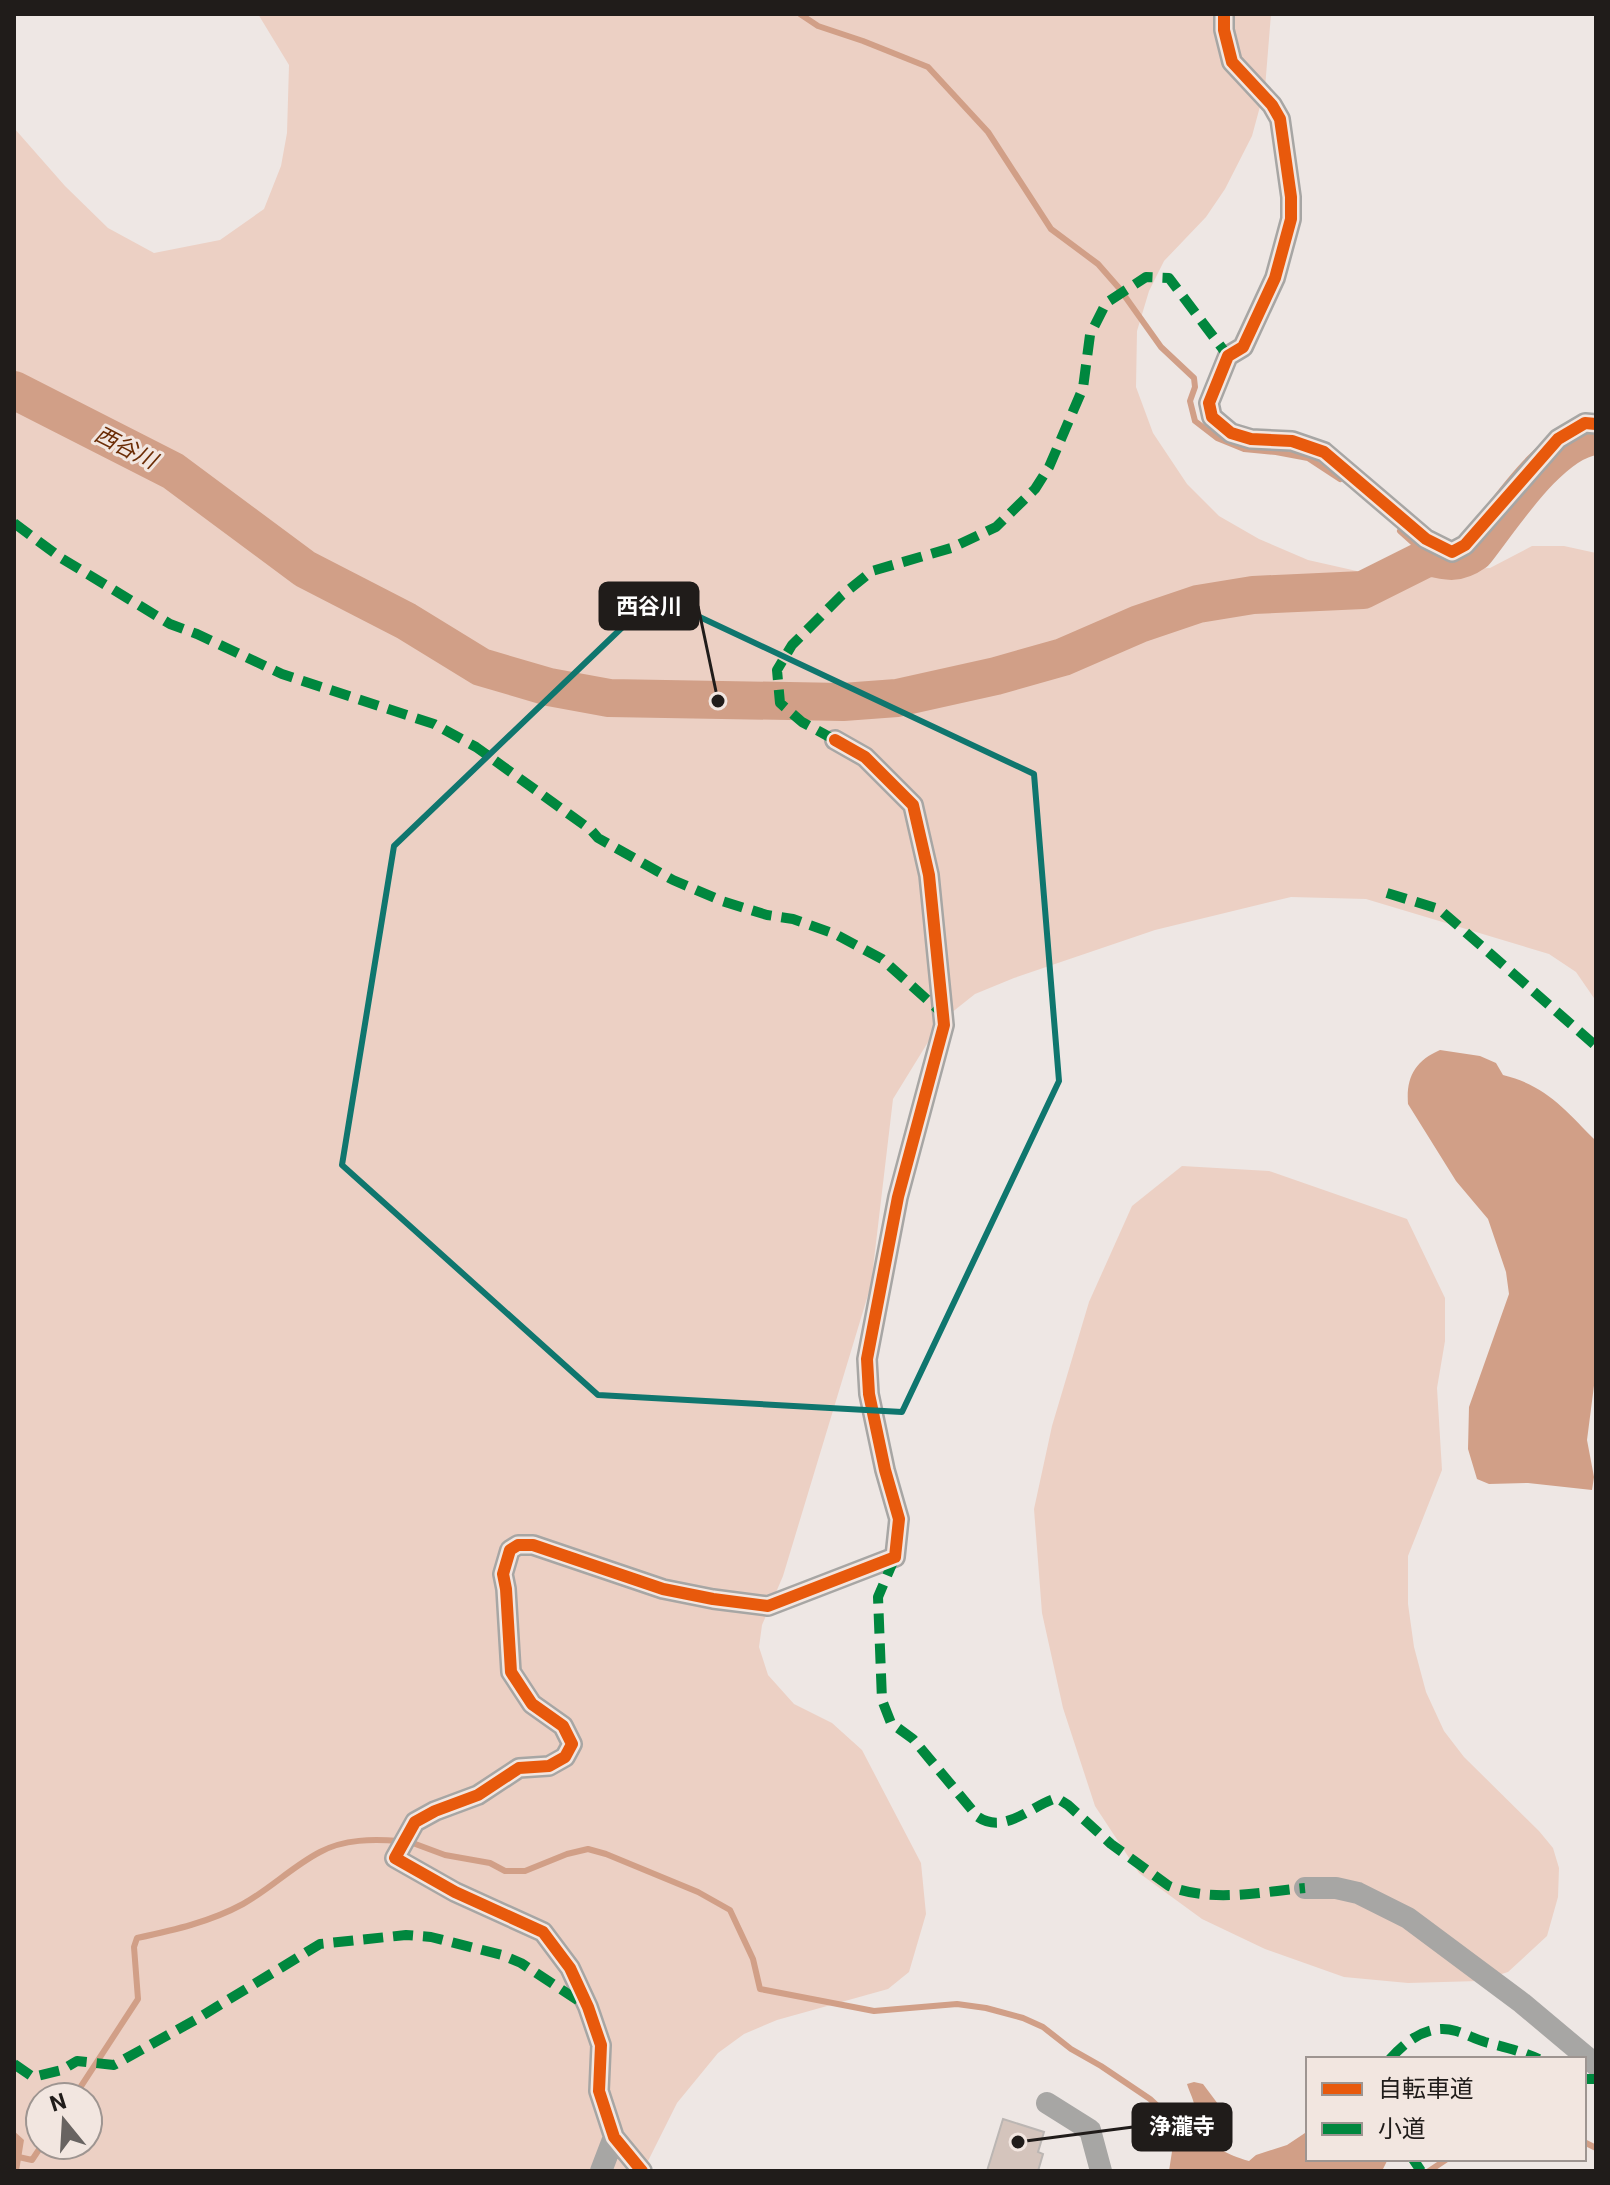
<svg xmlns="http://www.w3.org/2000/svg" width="1610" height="2185" viewBox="0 0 1610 2185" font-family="Roboto,'Noto Sans JP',sans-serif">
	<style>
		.green { fill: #ecd0c4; fill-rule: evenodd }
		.water { fill: #d19f87 }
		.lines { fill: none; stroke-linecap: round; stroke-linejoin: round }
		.stream { stroke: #d19f87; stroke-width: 6 }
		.river { stroke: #d19f87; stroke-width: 38 }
		.building { fill: #d4c4bc; stroke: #bbb6b3; stroke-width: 2 }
		.minor { stroke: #a7a6a4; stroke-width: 22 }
		.quiet { stroke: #00873e; stroke-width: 10; stroke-dasharray: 20 10; stroke-linecap: butt }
		.cycleway-casing { stroke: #f2e6e0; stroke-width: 17 }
		.cycleway { stroke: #e8590c; stroke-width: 12 }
		.marked { fill: none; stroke: #0f766e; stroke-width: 6; stroke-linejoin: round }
		.labels { text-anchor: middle; stroke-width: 6; stroke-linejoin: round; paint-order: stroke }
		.water-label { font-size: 22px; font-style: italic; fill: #6b2c05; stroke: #f2e6e0 }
		.leader { fill: none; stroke: #201c1a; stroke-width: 3 }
		.callout-dot { fill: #201c1a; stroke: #f2e6e0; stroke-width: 3 }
		.callout { fill: #201c1a; stroke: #201c1a; stroke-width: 3 }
		.callout-label { font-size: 22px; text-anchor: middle; font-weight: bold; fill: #fff }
	</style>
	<rect width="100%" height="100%" fill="#eee7e4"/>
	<path class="green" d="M258,14H1271L1265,88L1252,136L1225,189L1206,217L1164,261L1149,291L1137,331L1136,387L1153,433L1187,484L1219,516L1259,539L1308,560L1370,574L1490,568L1532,546H1564L1596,553V1001L1576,972L1549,954L1366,899L1291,897L1155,930L1014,978L975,994L941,1021L893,1099L871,1285L783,1576L762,1625L759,1647L768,1675L794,1704L832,1723L862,1750L921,1863L926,1914L909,1972L888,1989L777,2020L744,2034L718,2053L677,2103L643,2171H14V128L65,186L108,228L154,253L220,240L264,209L281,166L287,133L289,65ZM40,2097H88V2145H40Z
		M1182,1166L1269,1171L1407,1219L1445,1298V1341L1437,1388L1442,1470L1408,1556V1604L1414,1647L1426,1692L1444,1731L1464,1757L1539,1831L1553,1848L1559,1868L1558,1897L1547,1936L1508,1972L1479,1981L1408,1983L1344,1977L1265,1949L1202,1919L1139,1873L1095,1806L1063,1708L1042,1613L1034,1509L1052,1426L1089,1302L1132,1206Z"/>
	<path class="water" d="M1440,1050L1480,1056L1496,1063L1503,1075C1547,1086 1565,1110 1596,1141V1370L1587,1440L1594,1477L1592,1490L1528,1483L1489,1484L1477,1479L1468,1449L1469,1407L1509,1294L1506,1272L1488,1219L1456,1181L1408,1104C1406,1077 1415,1061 1440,1050Z
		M1194,2082L1203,2084L1221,2108C1219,2146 1207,2148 1249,2161L1256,2155L1287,2145L1308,2131V2159H1388L1382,2171H1169L1175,2132L1173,2124L1177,2119L1192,2120C1199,2107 1191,2097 1187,2084Z
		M14,2131L24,2140L19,2171H14Z"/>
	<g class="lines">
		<path class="stream" d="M800,14L818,26L863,41L928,67L988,132L1051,229L1098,264L1119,288L1161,347L1194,378L1195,387L1190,401L1195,421L1217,438L1244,449L1276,452L1308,458L1340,479
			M1400,531L1429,557
			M410,1842L445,1855L490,1863L505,1871H525L567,1854L588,1849L606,1854L698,1892L730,1910L753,1959L760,1989L874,2011L957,2004L986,2008L1023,2018L1043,2027L1071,2049L1101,2066L1150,2099L1179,2126
			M74,2097L138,1999L134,1947L137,1938C174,1930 210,1922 243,1904C270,1889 293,1866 320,1852C344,1839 373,1839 399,1841
			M1584,2142L1596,2148
			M14,2156L32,2160L42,2145
			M1429,2171L1447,2159"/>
		<path class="river" d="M14,390L173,471L305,569L406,621L481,667L549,687L609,698L843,702L897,698L996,676L1063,657L1139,624L1198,604L1253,595L1363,590L1429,557C1448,562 1458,564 1475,552C1502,518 1551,440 1596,436"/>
	</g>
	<path class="building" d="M1003,2119L1044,2132L1038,2152L1043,2154L1038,2171H987Z"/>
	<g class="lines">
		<path class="minor" d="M1224,14V30L1232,62L1272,105L1280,119L1291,197V219L1275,278L1243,347L1228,356L1209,403L1212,417L1231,433L1251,439L1292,441L1324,452L1426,539L1452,552L1465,545L1558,439L1585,423L1596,424
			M1305,1888H1336L1358,1893L1408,1918L1522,2003L1596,2065
			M1047,2103L1090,2130L1101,2171
			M601,2171L614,2137
			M642,2171L614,2137L599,2091L601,2045L588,2007L570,1968L543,1932L455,1892L395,1858L415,1822L435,1811L478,1795L519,1768L549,1766L565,1757L572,1744L563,1726L532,1704L511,1672L506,1589L503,1574L510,1550L518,1545H533L663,1589L713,1599L768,1606L895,1557L899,1519L885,1470L869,1394L867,1359L898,1197L944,1025L929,875L913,805L865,757L835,740"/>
		<path class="quiet" d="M14,523L61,558L170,624L197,634L282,674L434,724L476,747L591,830L598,838L673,880L722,901L767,915L793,919L835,934L882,959L942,1013
			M835,740L802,722L780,703L777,670L792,645L841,596L872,571L951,548L996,527L1035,489L1049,467L1083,388L1090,335L1106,303L1146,277L1169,278L1228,356
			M1387,893L1439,909L1596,1046
			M895,1557L878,1597L882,1700L891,1723L913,1739L978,1817C1005,1835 1032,1805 1057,1798L1068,1805L1111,1844L1169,1886C1212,1903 1259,1892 1305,1888
			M1390,2059C1407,2040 1429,2023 1456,2031C1466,2034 1475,2039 1485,2042C1504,2047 1521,2051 1539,2059
			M14,2064L33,2077L62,2070L77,2061L114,2065L195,2020L320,1944L406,1935L431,1937L502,1955L521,1963L585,2005
			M1584,2079H1596
			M1413,2159L1421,2171"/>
		<defs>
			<path id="cycleway" d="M1224,14V30L1232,62L1272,105L1280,119L1291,197V219L1275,278L1243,347L1228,356L1209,403L1212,417L1231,433L1251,439L1292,441L1324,452L1426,539L1452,552L1465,545L1558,439L1585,423L1596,424
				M642,2171L614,2137L599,2091L601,2045L588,2007L570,1968L543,1932L455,1892L395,1858L415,1822L435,1811L478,1795L519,1768L549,1766L565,1757L572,1744L563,1726L532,1704L511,1672L506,1589L503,1574L510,1550L518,1545H533L663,1589L713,1599L768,1606L895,1557L899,1519L885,1470L869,1394L867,1359L898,1197L944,1025L929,875L913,805L865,757L835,740"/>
		</defs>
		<use href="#cycleway" class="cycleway-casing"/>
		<use href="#cycleway" class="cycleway"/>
	</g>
	<path class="marked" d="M655,596L1034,774L1059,1081L902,1412L598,1395L342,1165L394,846Z"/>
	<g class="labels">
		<g class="water-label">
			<text transform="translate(126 447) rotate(27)" y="8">西谷川</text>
		</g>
	</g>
	<path class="leader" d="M718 701L698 606M1018 2142L1133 2127"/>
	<g class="callout-dot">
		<circle cx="718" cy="701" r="8"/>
		<circle cx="1018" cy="2142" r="8"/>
	</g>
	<g class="callout">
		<rect x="600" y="583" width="98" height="46" rx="8"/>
		<rect x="1133" y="2104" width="98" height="46" rx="8"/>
	</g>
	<g class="callout-label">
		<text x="649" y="614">西谷川</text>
		<text x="1182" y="2134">浄瀧寺</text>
	</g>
	<rect width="1610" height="2185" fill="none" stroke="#201c1a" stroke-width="32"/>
	<rect x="1306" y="2057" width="280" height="104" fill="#f2e6e0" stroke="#9e9591" stroke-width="2"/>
	<rect x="1322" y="2083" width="40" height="12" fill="#e8590c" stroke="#9e9591" stroke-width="2"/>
	<text x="1378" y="2097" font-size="24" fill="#201c1a">自転車道</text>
	<rect x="1322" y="2123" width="40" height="12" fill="#00873e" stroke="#9e9591" stroke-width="2"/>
	<text x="1378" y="2137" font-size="24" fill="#201c1a">小道</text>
	<g transform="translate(64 2121) rotate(342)"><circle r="38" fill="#f2e6e0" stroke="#9e9591" stroke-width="2"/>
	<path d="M0-6L14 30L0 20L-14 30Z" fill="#686361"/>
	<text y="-12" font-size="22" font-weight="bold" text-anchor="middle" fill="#201c1a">N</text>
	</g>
</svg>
